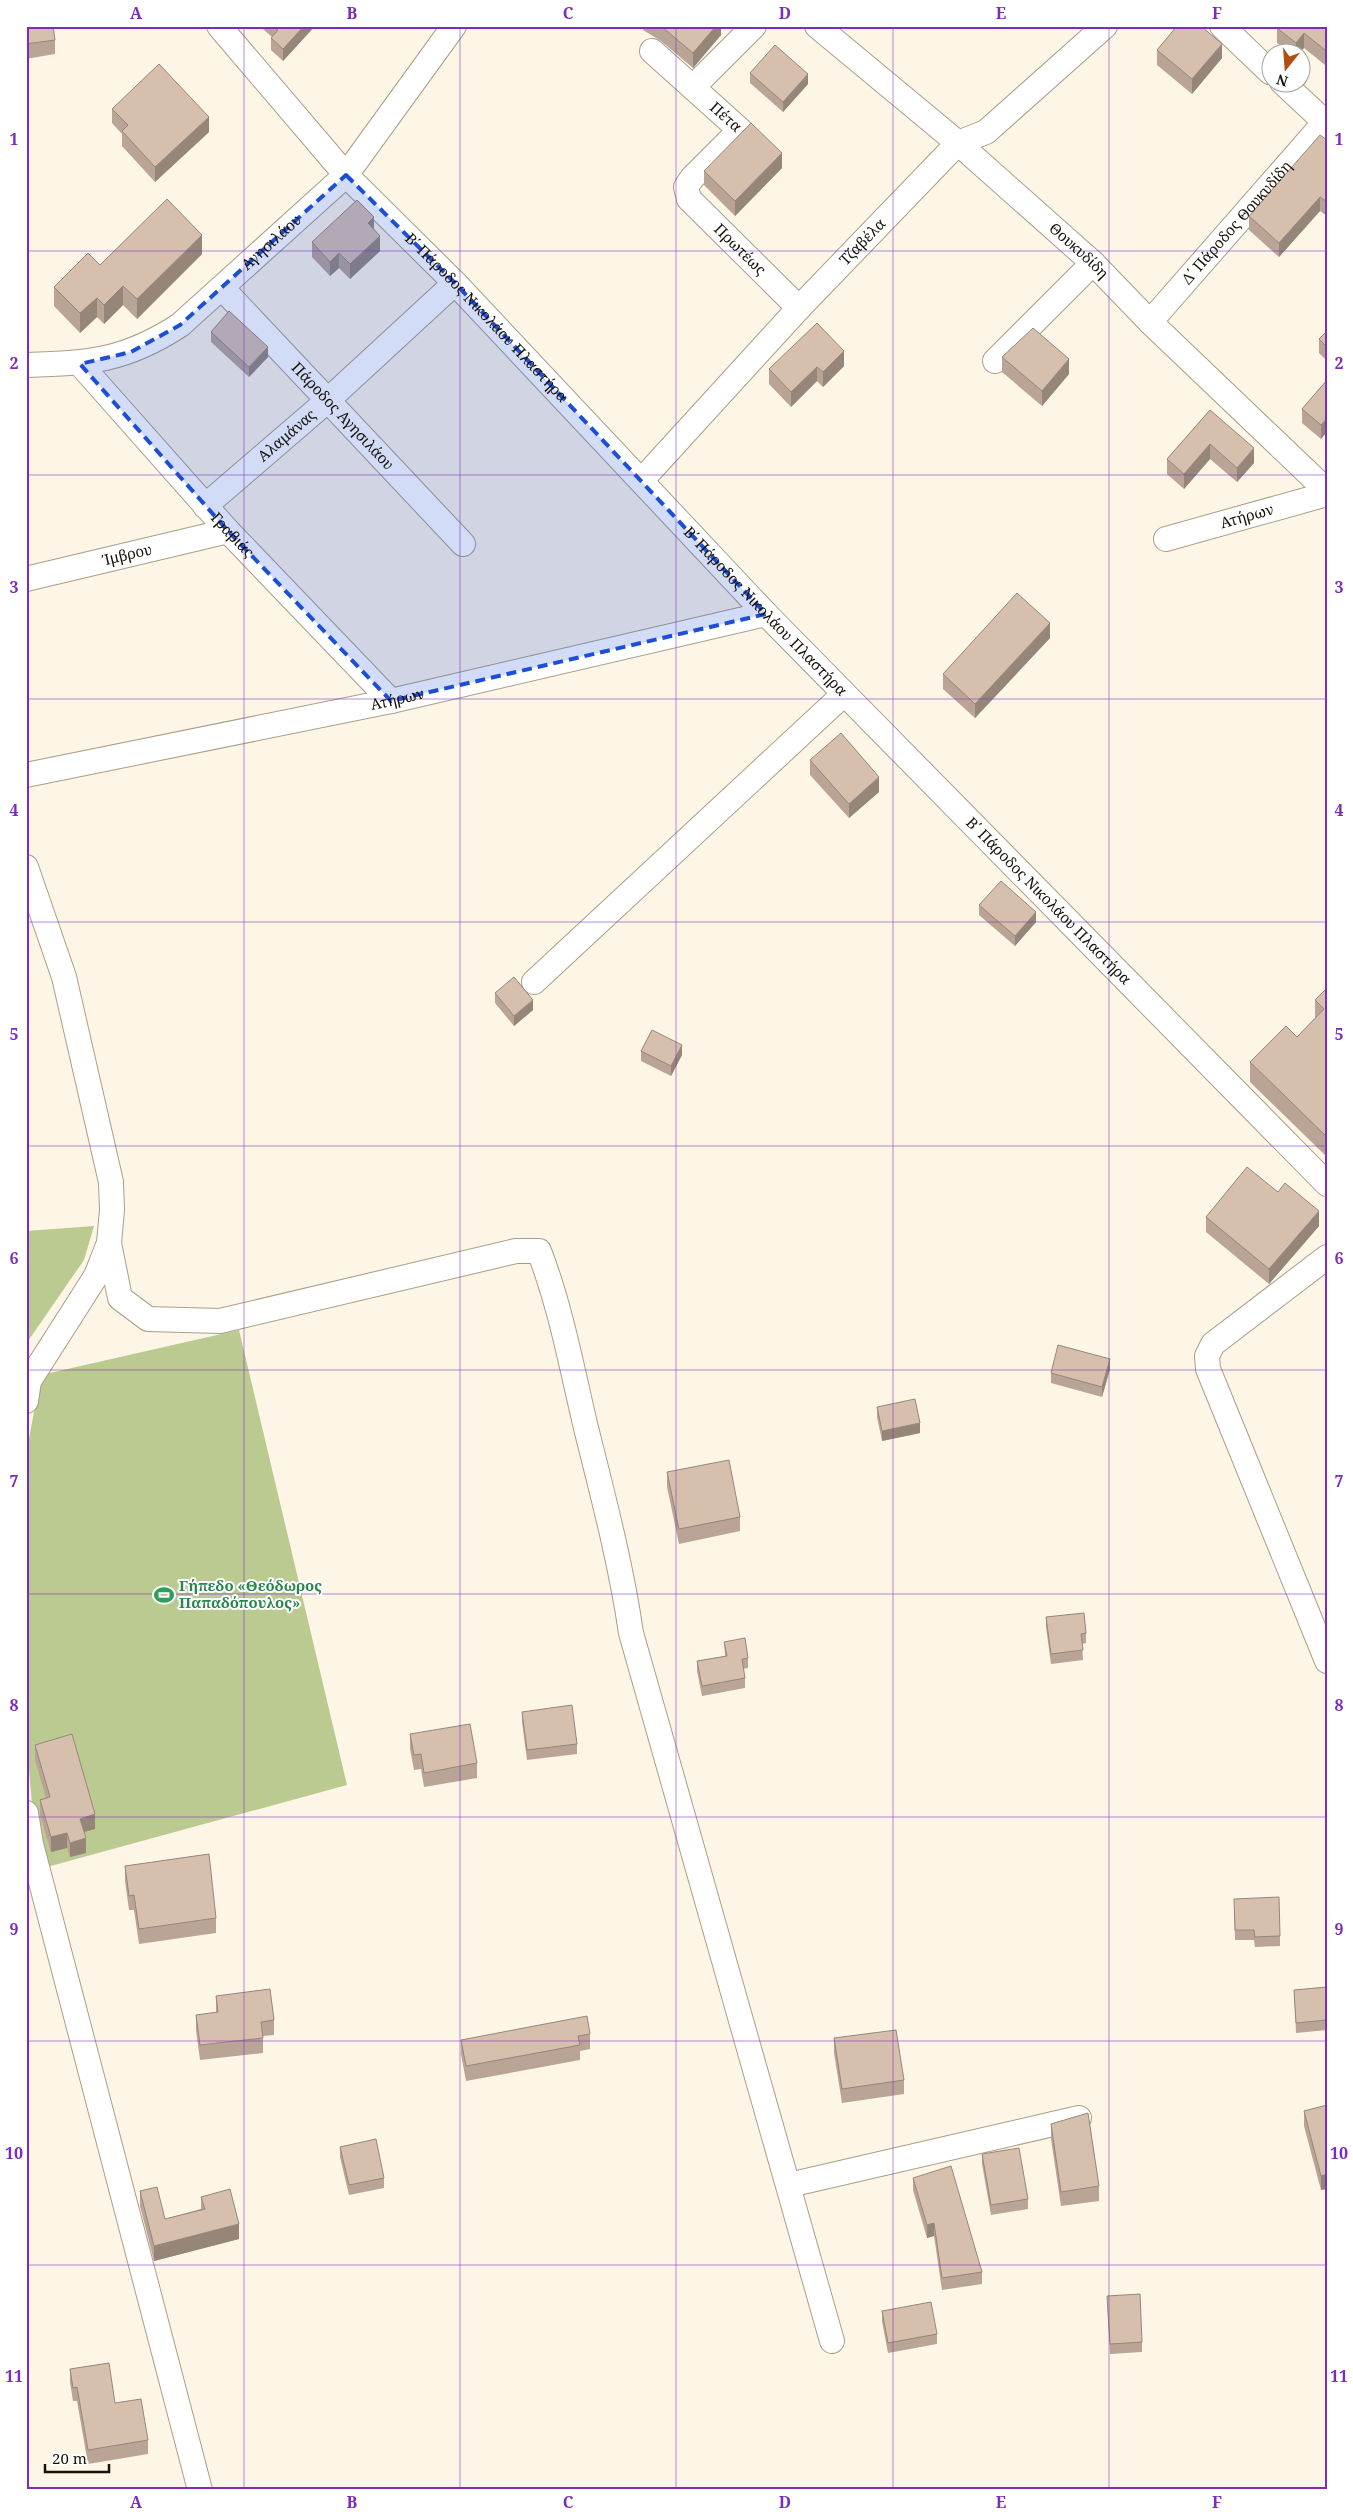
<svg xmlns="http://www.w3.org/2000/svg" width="1353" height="2516" viewBox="0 0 1353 2516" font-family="'Noto Serif',serif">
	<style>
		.green { fill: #bbca91 }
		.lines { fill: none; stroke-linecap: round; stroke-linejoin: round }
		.minor-casing { stroke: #aa9e87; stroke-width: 26 }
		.minor { stroke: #fff; stroke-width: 24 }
		.wall { fill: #b9a496 }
		.shaded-wall { fill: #96867a }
		.building { fill: #d7bfae; stroke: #96867a }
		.marked { fill: #1d4ed8; fill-opacity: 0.2; stroke: #1d4ed8; stroke-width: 4; stroke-dasharray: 10 6; stroke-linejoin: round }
		.grid { fill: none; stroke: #7b2cbf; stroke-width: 1; stroke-opacity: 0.55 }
		.labels { text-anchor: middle; stroke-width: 4; stroke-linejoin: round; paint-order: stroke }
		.street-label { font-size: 15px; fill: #17130a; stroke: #fff }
		.leisure-label { font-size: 15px; font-weight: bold; fill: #27864d; stroke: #fff; text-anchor: start }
		.neatline { fill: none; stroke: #7b2cbf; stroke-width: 2 }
		.grid-label { font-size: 16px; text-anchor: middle; font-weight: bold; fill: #7b2cbf }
	</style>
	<rect width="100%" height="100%" fill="#fdf6e6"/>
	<path class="green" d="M94,1226L84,1260L26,1344V1231Z
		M239,1330L347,1785L47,1867L33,1815L26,1737V1454L41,1375Z"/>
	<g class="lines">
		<defs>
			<g id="minor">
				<path id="s1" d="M219,26L346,175L455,283L766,614L1327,1184"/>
				<path id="s2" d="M817,26L958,143L1093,263L1150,322L1327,491"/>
				<path d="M1222,26L1270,72"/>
				<path id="s3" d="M652,51L740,130L692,178L686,187L689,199L799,308"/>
				<path d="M1282,82L1327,124"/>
				<path d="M694,86L754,26"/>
				<path id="s4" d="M222,288L463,544"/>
				<path id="s5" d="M1150,322L1325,122"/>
				<path d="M995,361L1093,263"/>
				<path id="s6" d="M80,364L228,531L391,701"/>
				<path id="s7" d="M26,365C90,363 125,361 180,325L346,175L454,26"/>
				<path id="s8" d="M641,481L799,308L958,143L986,132L1105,26"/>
				<path id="s9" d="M205,506L327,401L455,283"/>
				<path id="s10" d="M1166,539L1327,494"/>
				<path id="s11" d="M26,579L228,531"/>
				<path id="s12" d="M26,775L391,701L766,614"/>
				<path d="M26,867L64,977L111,1182L112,1210L109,1243L96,1276L29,1381L26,1401"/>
				<path d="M534,982L844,694"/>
				<path d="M109,1243L120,1298L148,1319L220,1321L516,1251H539C561,1308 572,1369 586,1428C603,1496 621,1564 631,1633L832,2341"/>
				<path d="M1327,1257L1213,1344L1207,1356L1208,1369L1327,1661"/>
				<path d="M26,1813L31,1844L200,2490"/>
				<path d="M789,2185L1079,2118"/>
			</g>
		</defs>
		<use href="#minor" class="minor-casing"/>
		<use href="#minor" class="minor"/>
	</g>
	<path class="wall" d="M26,26L55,40V54L26,59Z
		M263,26H315L283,61L271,50V38L272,37L263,29Z
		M643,26H721V35L693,68L661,41L643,30Z
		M1327,26V63L1325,65L1304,48L1300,52H1289L1277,43V28Z
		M1157,50L1222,58L1192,94L1157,65Z
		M750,73L808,84L783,112L750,83Z
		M112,109L209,132L155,182L122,146V134L112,123Z
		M1327,140V216L1320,211L1279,257L1249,230V216Z
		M782,168L735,216L704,185V171Z
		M374,229L380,251L350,279L339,268L330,276L312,257V242Z
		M202,254L137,319L123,305L104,324L97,317L80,333L54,306V287L100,265Z
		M1327,331V361L1319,353V339Z
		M211,332L268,357L249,377L211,342Z
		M1002,357L1069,374L1042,406L1002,372Z
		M844,366L823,387L817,381L791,407L769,384V369Z
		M1327,380L1321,439L1302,423V409Z
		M1210,410L1254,463L1237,482L1210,459L1184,489L1167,474V459Z
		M1050,638L975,718L943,689V674Z
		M810,760L879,792L849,818L810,775Z
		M979,905L1036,922L1015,946L979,915Z
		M1327,988V1157L1250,1082V1062L1297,1037L1315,1019V1000Z
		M495,993L533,1010L514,1026L495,1003Z
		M641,1051L682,1055L671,1076L641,1061Z
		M1206,1217L1319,1226L1269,1284L1206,1232Z
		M1110,1369L1102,1397L1051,1383V1373Z
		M877,1407L920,1433L882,1441L877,1417Z
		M667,1472L740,1517V1531L679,1544L667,1487Z
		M1046,1617L1086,1633V1643L1082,1644L1083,1660L1051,1664L1046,1627Z
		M724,1642L748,1658V1668L743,1669L745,1678V1688L702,1696L697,1671V1661L725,1656Z
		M522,1712L577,1744V1754L527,1760L522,1722Z
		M410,1734L477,1763V1778L424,1787L421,1769L414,1770L410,1749Z
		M35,1745L95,1829L84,1832L86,1853L70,1857L67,1848L51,1852L40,1815V1800L46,1798L35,1760Z
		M125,1866L216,1918V1933L139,1944L134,1910H129L125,1881Z
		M1234,1909L1280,1936V1946L1255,1947L1254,1940H1235Z
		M1327,1987V2030L1296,2033L1294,1990Z
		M216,1996L274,2020V2035L263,2036V2053L200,2060L196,2030V2015L216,2013Z
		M590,2034V2049L580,2051V2060L466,2081L461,2054V2040Z
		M834,2038L904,2080V2094L842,2103L834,2053Z
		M1327,2105V2189L1321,2190L1304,2126V2111Z
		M1051,2124L1099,2186V2201L1061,2206L1051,2139Z
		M340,2147L384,2178V2188L349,2195L340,2157Z
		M982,2154L1028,2199V2209L991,2215L982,2164Z
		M913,2178L982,2272V2284L942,2290L934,2236L927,2238L913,2190Z
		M140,2191L165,2219L201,2209V2197L239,2239L154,2261L140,2206Z
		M1107,2296L1142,2342V2352L1110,2354Z
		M882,2311L937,2334V2344L888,2353L882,2321Z
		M70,2369L115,2403L148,2440V2454L88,2464L77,2401H73L70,2382Z"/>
	<path class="shaded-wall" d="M304,26H315L283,61V49Z
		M716,26H721V35L693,68V53Z
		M1304,33V48L1300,52H1296V43Z
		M1222,44V58L1192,94V79Z
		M1327,48V63L1325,65V50Z
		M808,74V84L783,112V102Z
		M209,117V132L155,182V167Z
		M782,153V168L735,216V201Z
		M1320,197V211L1279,257V243Z
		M374,217V232L368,223Z
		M202,235V254L137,319V299Z
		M380,236V251L350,279V264Z
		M339,253V268L330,276V262Z
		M123,286V305L104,324V305Z
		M97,298V317L80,333V313Z
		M268,347V357L249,377V367Z
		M844,351V366L823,387V372Z
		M1069,359V374L1042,406V391Z
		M817,367V381L791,407V392Z
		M1327,418V432L1321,439V425Z
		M1210,444V459L1184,489V474Z
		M1254,448V463L1237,482V468Z
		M1050,623V638L975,718V704Z
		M879,777V792L849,818V804Z
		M1036,912V922L1015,946V936Z
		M533,1000V1010L514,1026V1016Z
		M682,1045V1055L671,1076V1066Z
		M1319,1211V1226L1269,1284V1269Z
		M1110,1359V1369L1102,1397V1387Z
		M920,1423V1433L882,1441V1431Z
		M95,1814V1829L80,1833V1819Z
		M67,1833V1848L51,1852V1837Z
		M86,1838V1853L70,1857V1843Z
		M1327,2174V2189L1321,2190V2176Z
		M934,2223V2236L927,2238V2225Z
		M239,2224V2239L154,2261V2246Z"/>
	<path class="building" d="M26,26H53L55,40L26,44Z
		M273,26H304L283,49L271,38L278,30Z
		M661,26H716L693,53Z
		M1177,26H1201L1222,44L1192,79L1157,50Z
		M1279,26H1327V48L1325,50L1304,33L1296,43L1277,28Z
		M775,45L808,74L783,102L750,73Z
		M159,64L209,117L155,167L122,131L128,125L112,109Z
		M751,123L782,153L735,201L704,171Z
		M1320,135L1327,140V202L1320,197L1279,243L1249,216Z
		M167,199L202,235L137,299L123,286L104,305L97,298L80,313L54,287L88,253L100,265Z
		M357,200L374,217L368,223L380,236L350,264L339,253L330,262L312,242Z
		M229,311L268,347L249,367L211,332Z
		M817,323L844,351L823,372L817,367L791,392L769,369Z
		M1033,328L1069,359L1042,391L1002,357Z
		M1327,331V347L1319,339Z
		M1327,380V418L1321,425L1302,409Z
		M1210,410L1254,448L1237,468L1210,444L1184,474L1167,459Z
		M1017,593L1050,623L975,704L943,674Z
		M841,733L879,777L849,804L810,760Z
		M1001,881L1036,912L1015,936L979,905Z
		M514,977L533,1000L514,1016L495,993Z
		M1327,988V1137L1250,1062L1286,1026L1297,1037L1324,1009L1315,1000Z
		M652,1030L682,1045L671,1066L641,1051Z
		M1247,1167L1278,1192L1285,1183L1319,1211L1269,1269L1206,1217Z
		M1058,1345L1110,1359L1102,1387L1051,1373Z
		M915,1399L920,1423L882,1431L877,1407Z
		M729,1460L740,1517L679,1529L667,1472Z
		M1084,1613L1086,1633L1081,1634L1083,1650L1051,1654L1046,1617Z
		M745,1638L748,1658L742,1659L745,1678L702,1686L697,1661L727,1656L724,1642Z
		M572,1705L577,1744L527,1750L522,1712Z
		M470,1724L477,1763L424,1773L421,1754L414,1755L410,1734Z
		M72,1734L95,1814L80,1819L86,1838L70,1843L67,1833L51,1837L40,1800L50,1797L35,1745Z
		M209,1854L216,1918L139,1929L134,1895L129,1896L125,1866Z
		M1279,1897L1280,1936L1255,1937L1254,1930H1235L1234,1899Z
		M1327,1987V2020L1296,2023L1294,1990Z
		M270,1989L274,2020L261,2022L263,2038L200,2045L196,2015L218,2012L216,1996Z
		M587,2016L590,2034L578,2036L580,2045L466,2066L461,2040Z
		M896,2030L904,2080L842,2089L834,2038Z
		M1327,2105V2174L1321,2176L1304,2111Z
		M1088,2113L1099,2186L1061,2192L1051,2124Z
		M376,2139L384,2178L349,2185L340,2147Z
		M1019,2148L1028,2199L991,2205L982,2154Z
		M951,2166L982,2272L942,2278L934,2223L927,2225L913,2178Z
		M157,2187L165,2219L205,2209L201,2197L230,2189L239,2224L154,2246L140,2191Z
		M1140,2294L1142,2342L1110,2344L1107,2296Z
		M931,2302L937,2334L888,2343L882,2311Z
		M109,2363L115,2403L141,2399L148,2440L88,2450L77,2387L73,2388L70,2369Z"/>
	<path class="marked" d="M346,175L455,283L766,614L391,701L228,531L80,364L131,352L180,325Z"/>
	<path class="grid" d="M244,26V2490M460,26V2490M676,26V2490M893,26V2490M1109,26V2490M26,251H1327M26,475H1327M26,699H1327M26,922H1327M26,1146H1327M26,1370H1327M26,1594H1327M26,1817H1327M26,2041H1327M26,2265H1327"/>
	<defs>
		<symbol id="stadium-bare" viewBox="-9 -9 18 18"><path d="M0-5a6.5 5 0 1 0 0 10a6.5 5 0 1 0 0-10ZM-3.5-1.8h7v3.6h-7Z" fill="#2e9e5b" stroke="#fff" stroke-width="2.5" paint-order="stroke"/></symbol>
	</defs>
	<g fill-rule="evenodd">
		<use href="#stadium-bare" x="150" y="1581" width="28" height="28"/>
	</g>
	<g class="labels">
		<g class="street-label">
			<text dy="5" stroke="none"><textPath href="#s3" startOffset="99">Πέτα</textPath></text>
			<text dy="5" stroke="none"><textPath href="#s5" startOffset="132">Δ΄ Πάροδος Θουκυδίδη</textPath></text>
			<text dy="5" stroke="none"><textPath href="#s8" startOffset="326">Τζαβέλα</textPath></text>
			<text dy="5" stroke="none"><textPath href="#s7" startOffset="285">Αγησιλάου</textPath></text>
			<text dy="5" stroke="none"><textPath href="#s3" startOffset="281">Πρωτέως</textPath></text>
			<text dy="5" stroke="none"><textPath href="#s2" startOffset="345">Θουκυδίδη</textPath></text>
			<text dy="5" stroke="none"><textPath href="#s1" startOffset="396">Β΄ Πάροδος Νικολάου Πλαστήρα</textPath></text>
			<text dy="5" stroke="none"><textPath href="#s4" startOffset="176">Πάροδος Αγησιλάου</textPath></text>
			<text dy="5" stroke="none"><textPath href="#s9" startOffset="108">Αλαμάνας</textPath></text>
			<text dy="5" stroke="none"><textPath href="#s10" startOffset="84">Ατήρων</textPath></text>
			<text dy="5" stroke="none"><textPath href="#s6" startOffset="229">Γραβιάς</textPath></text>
			<text dy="5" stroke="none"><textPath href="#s11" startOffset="104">Ίμβρου</textPath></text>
			<text dy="5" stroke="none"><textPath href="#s1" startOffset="801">Β΄ Πάροδος Νικολάου Πλαστήρα</textPath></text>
			<text dy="5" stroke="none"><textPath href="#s12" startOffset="379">Ατήρων</textPath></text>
			<text dy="5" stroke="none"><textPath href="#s1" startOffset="1206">Β΄ Πάροδος Νικολάου Πλαστήρα</textPath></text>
		</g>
		<g class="leisure-label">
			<text x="179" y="1591">Γήπεδο «Θεόδωρος<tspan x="179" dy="17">Παπαδόπουλος»</tspan></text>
		</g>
	</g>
	<rect width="1353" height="2516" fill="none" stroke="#ffffff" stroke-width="55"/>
	<g transform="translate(1286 68) rotate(197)"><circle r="24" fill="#ffffff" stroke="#a2a19d"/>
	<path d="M0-4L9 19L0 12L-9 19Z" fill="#b14f12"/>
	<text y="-8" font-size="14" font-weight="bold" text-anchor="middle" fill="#17130a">N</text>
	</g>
	<path d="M45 2464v8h64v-8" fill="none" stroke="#17130a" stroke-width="2.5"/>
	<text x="52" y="2464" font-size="15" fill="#17130a" stroke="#ffffff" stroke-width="4" paint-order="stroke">20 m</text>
	<rect x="28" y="28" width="1298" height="2460" class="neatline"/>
	<g class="grid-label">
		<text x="136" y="19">A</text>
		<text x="352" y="19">B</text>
		<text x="568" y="19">C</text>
		<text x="785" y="19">D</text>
		<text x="1001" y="19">E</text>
		<text x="1217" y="19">F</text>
		<text x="14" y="145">1</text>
		<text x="1339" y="145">1</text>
		<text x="14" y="369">2</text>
		<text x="1339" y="369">2</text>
		<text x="14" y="593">3</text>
		<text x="1339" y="593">3</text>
		<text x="14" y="816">4</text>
		<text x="1339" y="816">4</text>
		<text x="14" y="1040">5</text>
		<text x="1339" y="1040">5</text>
		<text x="14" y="1264">6</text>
		<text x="1339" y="1264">6</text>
		<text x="14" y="1487">7</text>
		<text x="1339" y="1487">7</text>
		<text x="14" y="1711">8</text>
		<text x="1339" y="1711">8</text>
		<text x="14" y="1935">9</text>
		<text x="1339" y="1935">9</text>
		<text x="14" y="2159">10</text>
		<text x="1339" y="2159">10</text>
		<text x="14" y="2382">11</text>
		<text x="1339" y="2382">11</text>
		<text x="136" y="2508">A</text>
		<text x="352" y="2508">B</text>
		<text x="568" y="2508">C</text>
		<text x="785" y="2508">D</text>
		<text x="1001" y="2508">E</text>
		<text x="1217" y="2508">F</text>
	</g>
</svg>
